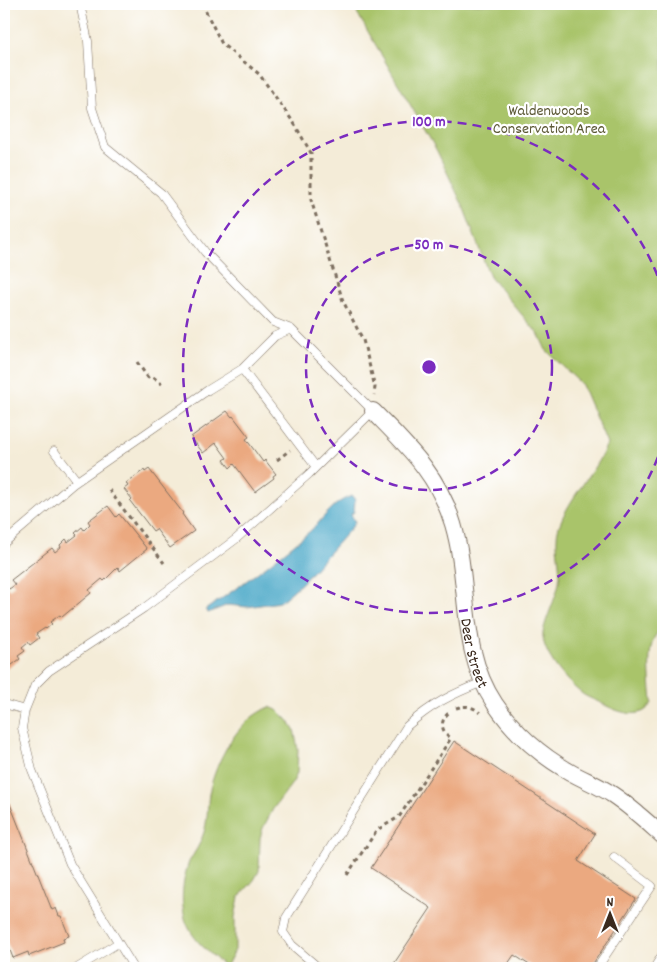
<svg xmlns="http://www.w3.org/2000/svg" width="667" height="972" viewBox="0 0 667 972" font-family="Dekko,sans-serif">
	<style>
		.green { fill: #a9c46a; stroke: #727744 }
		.water { fill: #48a7c7; stroke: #426872 }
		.building { fill: #eba980 }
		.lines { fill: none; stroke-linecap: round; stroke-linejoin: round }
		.service-casing { stroke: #7c6e5f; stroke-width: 9 }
		.minor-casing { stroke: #7c6e5f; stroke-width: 18 }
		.path { stroke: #7c6e5f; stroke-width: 3; stroke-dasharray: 4 4; stroke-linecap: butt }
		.service { stroke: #fff; stroke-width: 8 }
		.minor { stroke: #fff; stroke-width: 16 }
		.ring { fill: none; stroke: #7b2cbf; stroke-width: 2.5; stroke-dasharray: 9 6 }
		.labels { text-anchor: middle; stroke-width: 4.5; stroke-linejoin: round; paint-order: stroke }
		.park-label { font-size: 16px; fill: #5c5835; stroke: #fff }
		.street-label { font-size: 16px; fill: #3b2a1e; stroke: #fff }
		.centre { fill: #7b2cbf; stroke: #fff; stroke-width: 2.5 }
		.ring-label { font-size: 15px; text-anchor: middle; font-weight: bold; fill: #7b2cbf; stroke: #fff; stroke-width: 4.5; stroke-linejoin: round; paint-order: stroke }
	</style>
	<rect width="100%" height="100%" fill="#fff"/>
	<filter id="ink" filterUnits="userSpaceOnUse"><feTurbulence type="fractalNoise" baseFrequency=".02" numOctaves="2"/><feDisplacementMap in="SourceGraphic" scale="10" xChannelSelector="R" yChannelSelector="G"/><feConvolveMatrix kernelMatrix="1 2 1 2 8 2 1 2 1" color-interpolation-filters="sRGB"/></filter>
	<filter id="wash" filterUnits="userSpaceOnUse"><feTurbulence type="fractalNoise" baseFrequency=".0096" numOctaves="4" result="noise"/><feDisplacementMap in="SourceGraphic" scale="20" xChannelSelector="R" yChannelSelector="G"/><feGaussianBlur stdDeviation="1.12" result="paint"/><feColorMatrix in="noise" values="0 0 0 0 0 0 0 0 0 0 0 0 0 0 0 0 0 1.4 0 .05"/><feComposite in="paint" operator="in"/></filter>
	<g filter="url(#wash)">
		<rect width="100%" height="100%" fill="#f4ecd8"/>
		<path class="green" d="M352,4H663V629C643,637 651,685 652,703C650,706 647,709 644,711C631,718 612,709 601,703C595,700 589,698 584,695C568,684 541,653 543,633C546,616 556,600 559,582C562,564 553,544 559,526C570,496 595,473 607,444L582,385L546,350L539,335L490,277L463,206L437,151Z
			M270,707L279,711L288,720L294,729L298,750L297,773L293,782L273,809L263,828L260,838L259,871L254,880L239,897L235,917V950L226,967C206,950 185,935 183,907C181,894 184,875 189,862C194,853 200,845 203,835C208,822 207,808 209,794C215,762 238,718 270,707Z"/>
		<path class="water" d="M352,496L355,500L354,512L351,514L355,522L352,527L302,583L280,602L247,607L228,605L208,613L205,610C242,585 275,560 309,532C324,519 332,502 352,496Z"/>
		<g id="blocks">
			<path class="building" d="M227,411L232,417L233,416L249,437L246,439L263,462L265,460L276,474L273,476L274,478L255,492L234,464L230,468L224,460L227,458L216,443L203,453L191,437Z
				M149,469L183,513L182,514L194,531L170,548L156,529L153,531L130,501L132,499L124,489L128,486L126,483L144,470L145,472Z
				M108,506L116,517L119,514L147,549L120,571L118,567L104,581L102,579L89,590L91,593L62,617L60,615L50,622L52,624L46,629L45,628L36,634L39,638L30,645L28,642L22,647L25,651L18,656L20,659L4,671V590L7,587L9,589L15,585L11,580L52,548L55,552L61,547L60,545L66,539L68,542L77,535L75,533L82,527L84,530L90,524L88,521Z
				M454,741L595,834L578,861L636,899L590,968H534L514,955L505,968H391L431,908L371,868Z
				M4,789L52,910L56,908L59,916H61L69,936L63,938L64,942L29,956L28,952L13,958L4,935L7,933L4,925Z"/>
		</g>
	</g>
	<g filter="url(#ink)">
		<use href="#blocks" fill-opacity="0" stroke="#7c6e5f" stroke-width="1"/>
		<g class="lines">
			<defs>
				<path id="service" d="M80,4L88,41L92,108L105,147L161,193L205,252L273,322L291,329L373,411L309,474L236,539L144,608L49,671L35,685L25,710L22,728L32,770L70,864L134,968
					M242,369L316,467
					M54,451L77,481
					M4,543L73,484L208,390L242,369L275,336L291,329
					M4,704L25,710
					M77,968L118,943
					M319,968L292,945L283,932L286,918L407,726C432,704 452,694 483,682
					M597,968L652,886L614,857
					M654,968L663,954"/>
				<g id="minor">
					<path id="s1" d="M373,411C408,447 438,474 453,524C471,584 458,649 495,704C514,732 540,755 570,772C584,780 600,786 613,795C631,807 647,822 663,836"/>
				</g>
			</defs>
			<use href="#service" class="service-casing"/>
			<use href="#minor" class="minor-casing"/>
			<path class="path" d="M202,4L222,44L259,74L294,123L311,153V200L343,301L363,340L375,387L374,395
				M137,362L149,379
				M153,377L162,384
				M277,460L290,450
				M109,490L164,563
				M456,708C465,705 473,706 480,713
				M347,875L377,830L399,817L451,738C439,730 440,719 451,711"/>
			<use href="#service" class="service"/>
			<use href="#minor" class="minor"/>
		</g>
	</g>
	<g class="ring">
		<circle cx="429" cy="367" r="123"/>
		<path d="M663 443A246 246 0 1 1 663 291"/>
	</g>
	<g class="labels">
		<g class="park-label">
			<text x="549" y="115">Waldenwoods<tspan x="549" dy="18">Conservation Area</tspan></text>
		</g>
		<g class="street-label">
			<text dy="6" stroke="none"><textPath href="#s1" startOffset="271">Deer Street</textPath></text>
		</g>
	</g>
	<circle cx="429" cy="367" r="8" class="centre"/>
	<g class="ring-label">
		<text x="429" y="126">100 m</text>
		<text x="429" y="249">50 m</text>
	</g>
	<rect width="667" height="972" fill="none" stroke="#fff" stroke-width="20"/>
	<g transform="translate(610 914)" stroke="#ffffff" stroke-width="4" paint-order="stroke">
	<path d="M0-4L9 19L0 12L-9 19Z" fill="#3b2a1e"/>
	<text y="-8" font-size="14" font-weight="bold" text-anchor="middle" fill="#3b2a1e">N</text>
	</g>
</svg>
